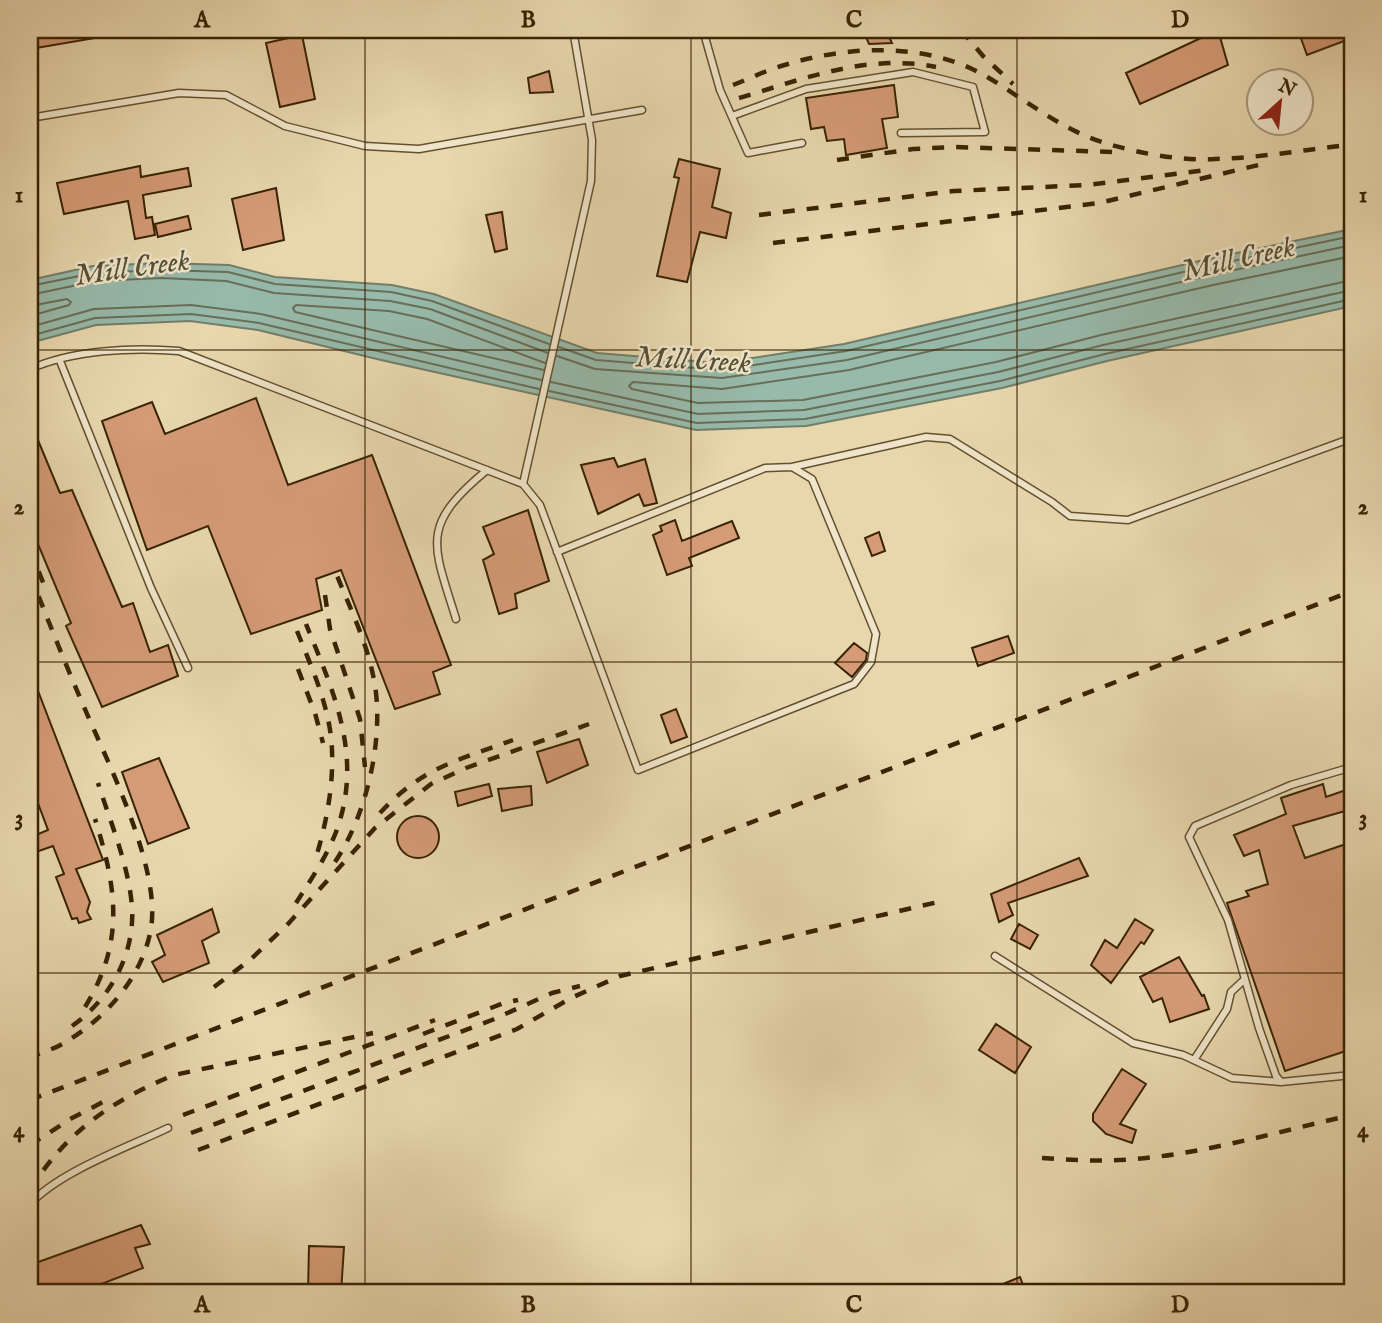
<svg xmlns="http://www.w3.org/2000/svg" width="1382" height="1323" viewBox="0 0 1382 1323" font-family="'IM FELL English',serif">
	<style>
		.water { fill: #97baab; stroke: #717e68; stroke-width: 2 }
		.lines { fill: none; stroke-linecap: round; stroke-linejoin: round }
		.shore { stroke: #686e58; stroke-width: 2 }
		.building { fill: #d49b76; stroke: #382304; stroke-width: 2 }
		.lane-casing { stroke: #64502e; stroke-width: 9 }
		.lane { stroke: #f0e5ca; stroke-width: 6 }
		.rail { stroke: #382304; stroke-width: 4.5; stroke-dasharray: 12 12; stroke-linecap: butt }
		.grid { fill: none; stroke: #382304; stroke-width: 2; stroke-opacity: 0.55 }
		.labels { text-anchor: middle; stroke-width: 5; stroke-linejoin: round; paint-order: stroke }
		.water-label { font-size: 30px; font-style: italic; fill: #545036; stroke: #f0e5ca }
		.neatline { fill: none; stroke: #382304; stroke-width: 2.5 }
		.grid-label { font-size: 23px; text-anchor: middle; font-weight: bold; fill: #382304 }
	</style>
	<rect width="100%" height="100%" fill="#e8d7ad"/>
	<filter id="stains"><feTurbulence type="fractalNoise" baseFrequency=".00286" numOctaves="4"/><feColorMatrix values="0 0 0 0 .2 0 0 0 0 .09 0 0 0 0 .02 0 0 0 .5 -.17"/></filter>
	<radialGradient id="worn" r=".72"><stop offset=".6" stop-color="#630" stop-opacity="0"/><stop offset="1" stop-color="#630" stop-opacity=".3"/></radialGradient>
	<path class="water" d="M1352,229V306L1107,361L1002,388L806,426L696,430L381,360L258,330L190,321L96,325L30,343V280L93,266L162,263L229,265L275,277L392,285L434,294L597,353L719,363L844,344L1208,259Z"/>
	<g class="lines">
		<path class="shore" d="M1352,256L1213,285L849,370L722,389L633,382L629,386L632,389L698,403L803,400L996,362L1101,335L1352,280
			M30,286L94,273L162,270L228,272L275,284L391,292L432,301L549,344
			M30,295L96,281L162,278L226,281L274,293L390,301L430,309L548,353
			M30,306L67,299L71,302L69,305L30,316
			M30,327L94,309L191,305L261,314L541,380
			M30,336L95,318L191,314L259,323L539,389
			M559,347L596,360L721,370L846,351L1209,266L1352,236
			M557,356L595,369L722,378L847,360L1211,275L1352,245
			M544,370L295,312L293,308L296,305L389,311L427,319L545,363
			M551,382L698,414L804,410L998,372L1103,345L1352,290
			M549,391L697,423L805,419L1000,381L1105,354L1352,299"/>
	</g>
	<path class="building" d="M30,30H107V36L30,49Z
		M863,30H886L892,43L869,44Z
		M1218,30L1228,65L1140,104L1126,73Z
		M1298,30H1352V38L1307,55Z
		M302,35L315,99L280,107L266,43Z
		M549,71L553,92L530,93L528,78Z
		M894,85L898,117L882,119L887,148L846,155L844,139L827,141L824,127L811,129L806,98Z
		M679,159L720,169L712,207L731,213L726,238L700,232L687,282L657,276L679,178L674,177Z
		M140,166L141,177L188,168L191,186L143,195L146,218L152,217L155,235L135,239L128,201L64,214L57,183Z
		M276,188L284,240L243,250L232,199Z
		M502,212L507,249L495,252L486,215Z
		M188,216L191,229L158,237L155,224Z
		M256,398L288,485L372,455L451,665L433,672L440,694L395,709L341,570L316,579L322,610L251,634L208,526L147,550L102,421L152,402L165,434Z
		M30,421L60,493L72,490L122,607L133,603L150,652L168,645L178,676L102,707L66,626L71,623L30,525Z
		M614,458L618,467L645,459L657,503L644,506L639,494L598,514L581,465Z
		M528,510L549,581L515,594L517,608L499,614L483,560L494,554L483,527Z
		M675,520L682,541L732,521L739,538L689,558L692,566L667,575L653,535L662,531L660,526Z
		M879,532L885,551L872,556L865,538Z
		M1008,636L1014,653L978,666L972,648Z
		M854,643L867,653L866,660L852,677L835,663Z
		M30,670L103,860L76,869L90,902L87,912L91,919L79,923L77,918L72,919L56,877L64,874L53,846L36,852L31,837L48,830L30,782Z
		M676,709L687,737L671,743L661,715Z
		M579,739L588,765L547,783L537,752Z
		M159,758L189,828L148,844L122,772Z
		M489,784L492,796L458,806L455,792Z
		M1323,784L1326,797L1352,788V809L1293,826L1305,858L1352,842V1049L1285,1071L1227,903L1249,896L1246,891L1268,884L1259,850L1244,856L1234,835L1286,814L1281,798Z
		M531,786L532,805L502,811L498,789Z
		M397 837a21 21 0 1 1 42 0a21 21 0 1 1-42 0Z
		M1079,858L1088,876L1008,903L1013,915L999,922L991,894Z
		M212,909L219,932L202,941L209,963L163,982L152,962L165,955L157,935Z
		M1135,919L1153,930L1144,944L1141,942L1111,983L1091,965L1105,940L1117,948Z
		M1019,924L1038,935L1030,949L1011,939Z
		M1179,957L1202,996L1204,995L1209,1009L1170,1022L1162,998L1153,1002L1140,977Z
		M996,1024L1031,1047L1015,1073L979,1050Z
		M1122,1069L1146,1084L1120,1124L1136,1130L1132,1143L1106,1134L1093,1121V1114Z
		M141,1225L150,1244L135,1248L143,1268L78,1293H30V1265Z
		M309,1246L344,1247L341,1293L308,1292Z
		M1020,1277L1026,1293H981Z"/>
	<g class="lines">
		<defs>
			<path id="lane" d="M703,30L720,90L748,153L802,143
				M732,116L806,89L913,72L973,87L985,132L901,133
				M30,118L179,93L226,95L285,126L365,146L419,149L642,110
				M60,361L151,588L188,668
				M30,369C73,350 132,347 179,351L523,484L540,505L638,770L854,684L871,662L876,634L812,479L792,467L765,468L557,552
				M792,467L926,437L950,439L1052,502L1070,516L1128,520L1352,438
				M523,484L591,181L592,140L573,30
				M456,619C433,544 419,526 487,470
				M1352,767L1291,785L1195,826L1189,837L1228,920L1259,1028L1276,1076L1281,1082L1352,1075
				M995,956L1133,1043L1183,1055L1232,1078L1281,1082
				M1194,1060L1227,1009L1231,992L1245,979
				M30,1204C59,1172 128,1147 168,1128"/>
		</defs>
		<use href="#lane" class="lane-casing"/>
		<use href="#lane" class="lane"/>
		<path class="rail" d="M961,30L983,56L1013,84
			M733,85C751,78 769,69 788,64C852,45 930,42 989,78C1027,101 1062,130 1105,143C1138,153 1179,161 1215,159C1259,158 1303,150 1347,145
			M739,98C804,79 867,53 936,67
			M837,160L913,149L953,147L1116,152
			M759,215L954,191L1088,185L1207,170
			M773,243L1099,203L1267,163
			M30,549L44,585
			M30,574C47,618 65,663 84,707C108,763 161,868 151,928C143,977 105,1019 64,1043C54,1049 41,1053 30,1057
			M325,595L330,629L360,719L365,767
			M297,631C309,661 323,692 329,724C337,765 329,814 317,854
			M298,669L315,713L323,743
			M380,813C421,768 458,760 513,740
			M335,862C368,813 386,732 373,675C366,640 349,606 336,573
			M296,903C310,881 326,858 336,832C364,757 334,693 306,624
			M214,987L250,960L288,924L375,828L431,784L466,768L589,724
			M85,1007C125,942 117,889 95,819
			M72,1026C110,999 135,955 132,907C129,866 110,821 98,783
			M423,1034L504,1003L518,1000
			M30,1100L1352,591
			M183,1115L435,1020
			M191,1133L492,1020L552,993L580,986
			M30,1145L72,1118L103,1102
			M198,1150L517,1029L571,998L620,976L938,902
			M1042,1158C1073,1160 1104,1162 1135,1159C1208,1153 1280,1131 1352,1115
			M30,1190C66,1132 111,1101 174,1075L373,1033"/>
	</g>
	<path class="grid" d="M365,30V1293M691,30V1293M1017,30V1293M30,350H1352M30,662H1352M30,973H1352"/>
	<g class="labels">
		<g class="water-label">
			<text transform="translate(1238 258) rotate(-13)" y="10">Mill Creek</text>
			<text transform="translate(132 267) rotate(-8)" y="10">Mill Creek</text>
			<text transform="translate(693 359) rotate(3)" y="10">Mill Creek</text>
		</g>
	</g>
	<rect width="1382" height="1323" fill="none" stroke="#e8d7ad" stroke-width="77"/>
	<g transform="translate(1280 102) rotate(27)"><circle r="33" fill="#f0e5ca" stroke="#a6977b" stroke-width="2"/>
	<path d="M0-5L12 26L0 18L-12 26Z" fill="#8f2418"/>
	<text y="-10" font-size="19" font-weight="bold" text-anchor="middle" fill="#382304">N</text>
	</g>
	<rect x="38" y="38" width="1306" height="1246" class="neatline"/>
	<g class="grid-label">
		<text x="202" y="27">A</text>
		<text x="528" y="27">B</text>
		<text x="854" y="27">C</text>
		<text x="1180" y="27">D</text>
		<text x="19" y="202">1</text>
		<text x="1363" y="202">1</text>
		<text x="19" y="514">2</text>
		<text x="1363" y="514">2</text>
		<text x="19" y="825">3</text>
		<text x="1363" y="825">3</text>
		<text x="19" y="1137">4</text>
		<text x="1363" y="1137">4</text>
		<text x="202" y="1312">A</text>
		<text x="528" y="1312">B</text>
		<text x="854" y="1312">C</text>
		<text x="1180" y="1312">D</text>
	</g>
	<rect width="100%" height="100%" filter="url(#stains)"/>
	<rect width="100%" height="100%" fill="url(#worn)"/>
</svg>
